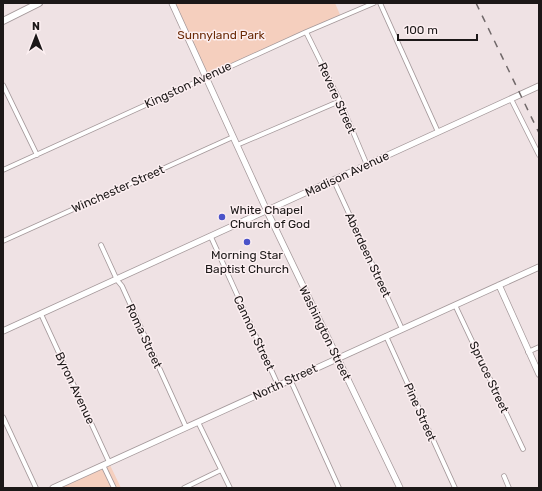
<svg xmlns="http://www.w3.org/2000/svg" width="542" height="491" viewBox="0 0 542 491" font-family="Rubik,sans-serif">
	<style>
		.green { fill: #f5cfbe }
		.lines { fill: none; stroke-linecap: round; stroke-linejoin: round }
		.minor-casing { stroke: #a4989a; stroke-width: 5.5 }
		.tertiary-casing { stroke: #a4989a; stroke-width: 7 }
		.secondary-casing { stroke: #a4989a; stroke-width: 8 }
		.minor { stroke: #fff; stroke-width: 4 }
		.tertiary { stroke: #fff; stroke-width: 5.5 }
		.secondary { stroke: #fff; stroke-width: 6 }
		.rail { stroke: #706869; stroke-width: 1.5; stroke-dasharray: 7 7; stroke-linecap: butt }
		.poi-dot { fill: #4b53c9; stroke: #fceff1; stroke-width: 1.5 }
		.labels { text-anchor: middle; stroke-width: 3; stroke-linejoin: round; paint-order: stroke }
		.park-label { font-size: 12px; fill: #6c2c09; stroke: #fceff1 }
		.street-label { font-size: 12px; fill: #1c1818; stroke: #fceff1 }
		.poi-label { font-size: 12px; fill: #1c1818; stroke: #fceff1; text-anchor: start }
	</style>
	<rect width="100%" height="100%" fill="#efe2e4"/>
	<path class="green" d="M172,3H335L341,17L206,77Z
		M110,465L121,488H53Z"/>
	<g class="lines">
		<defs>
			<path id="minor" d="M380,3L438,132
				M306,32L340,101L367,165
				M3,85L37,155
				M511,99L539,155
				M237,145L340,101
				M3,170L306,32L374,3
				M334,181L402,329
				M211,237L278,385
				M3,241L233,137
				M101,245L117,280L122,286L186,427
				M455,305L523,449
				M41,314L109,462
				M386,336L455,488
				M528,352L539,347
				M290,379L339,488
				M3,417L36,488
				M198,422L230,488
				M103,465L114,488
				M504,476L509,488
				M184,488L221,470"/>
			<path id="tertiary" d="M172,3L267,211L400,488
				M499,285L539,374
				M3,331L539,86
				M53,488L539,267"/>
			<path id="secondary" d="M3,21L39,3"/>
		</defs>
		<use href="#minor" class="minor-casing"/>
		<use href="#tertiary" class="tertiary-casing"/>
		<use href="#secondary" class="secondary-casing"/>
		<use href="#minor" class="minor"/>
		<use href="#tertiary" class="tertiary"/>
		<use href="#secondary" class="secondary"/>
		<path class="rail" d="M476,3L539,133"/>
	</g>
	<g class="poi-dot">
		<circle cx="222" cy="217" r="4"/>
		<circle cx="247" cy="242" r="4"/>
	</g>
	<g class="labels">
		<g class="park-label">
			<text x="221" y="39">Sunnyland Park</text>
		</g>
		<g class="street-label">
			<text transform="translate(188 85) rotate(-25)" y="4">Kingston Avenue</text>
			<text transform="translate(337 98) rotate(66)" y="4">Revere Street</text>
			<text transform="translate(347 174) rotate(-25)" y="4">Madison Avenue</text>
			<text transform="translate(118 189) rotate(-24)" y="4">Winchester Street</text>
			<text transform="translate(368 255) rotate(65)" y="4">Aberdeen Street</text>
			<text transform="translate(254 333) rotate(65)" y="4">Cannon Street</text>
			<text transform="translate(325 333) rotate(64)" y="4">Washington Street</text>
			<text transform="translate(144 336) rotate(65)" y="4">Roma Street</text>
			<text transform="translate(489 377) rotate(65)" y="4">Spruce Street</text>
			<text transform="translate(285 382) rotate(-25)" y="4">North Street</text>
			<text transform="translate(75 388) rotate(65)" y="4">Byron Avenue</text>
			<text transform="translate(420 412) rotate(66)" y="4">Pine Street</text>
		</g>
		<g class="poi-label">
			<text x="230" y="214">White Chapel<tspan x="230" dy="14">Church of God</tspan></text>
			<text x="247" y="259" text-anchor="middle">Morning Star<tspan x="247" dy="14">Baptist Church</tspan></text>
		</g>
	</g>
	<rect width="542" height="491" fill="none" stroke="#1c1818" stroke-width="8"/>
	<g transform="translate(36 36)" stroke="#fceff1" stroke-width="3" paint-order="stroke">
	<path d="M0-3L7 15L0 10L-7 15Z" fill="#1c1818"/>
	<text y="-6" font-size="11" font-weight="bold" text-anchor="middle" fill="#1c1818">N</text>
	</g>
	<path d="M398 34v6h79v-6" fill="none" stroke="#1c1818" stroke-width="2"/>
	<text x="404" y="34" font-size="12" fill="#1c1818" stroke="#fceff1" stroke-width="3" paint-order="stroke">100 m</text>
</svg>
